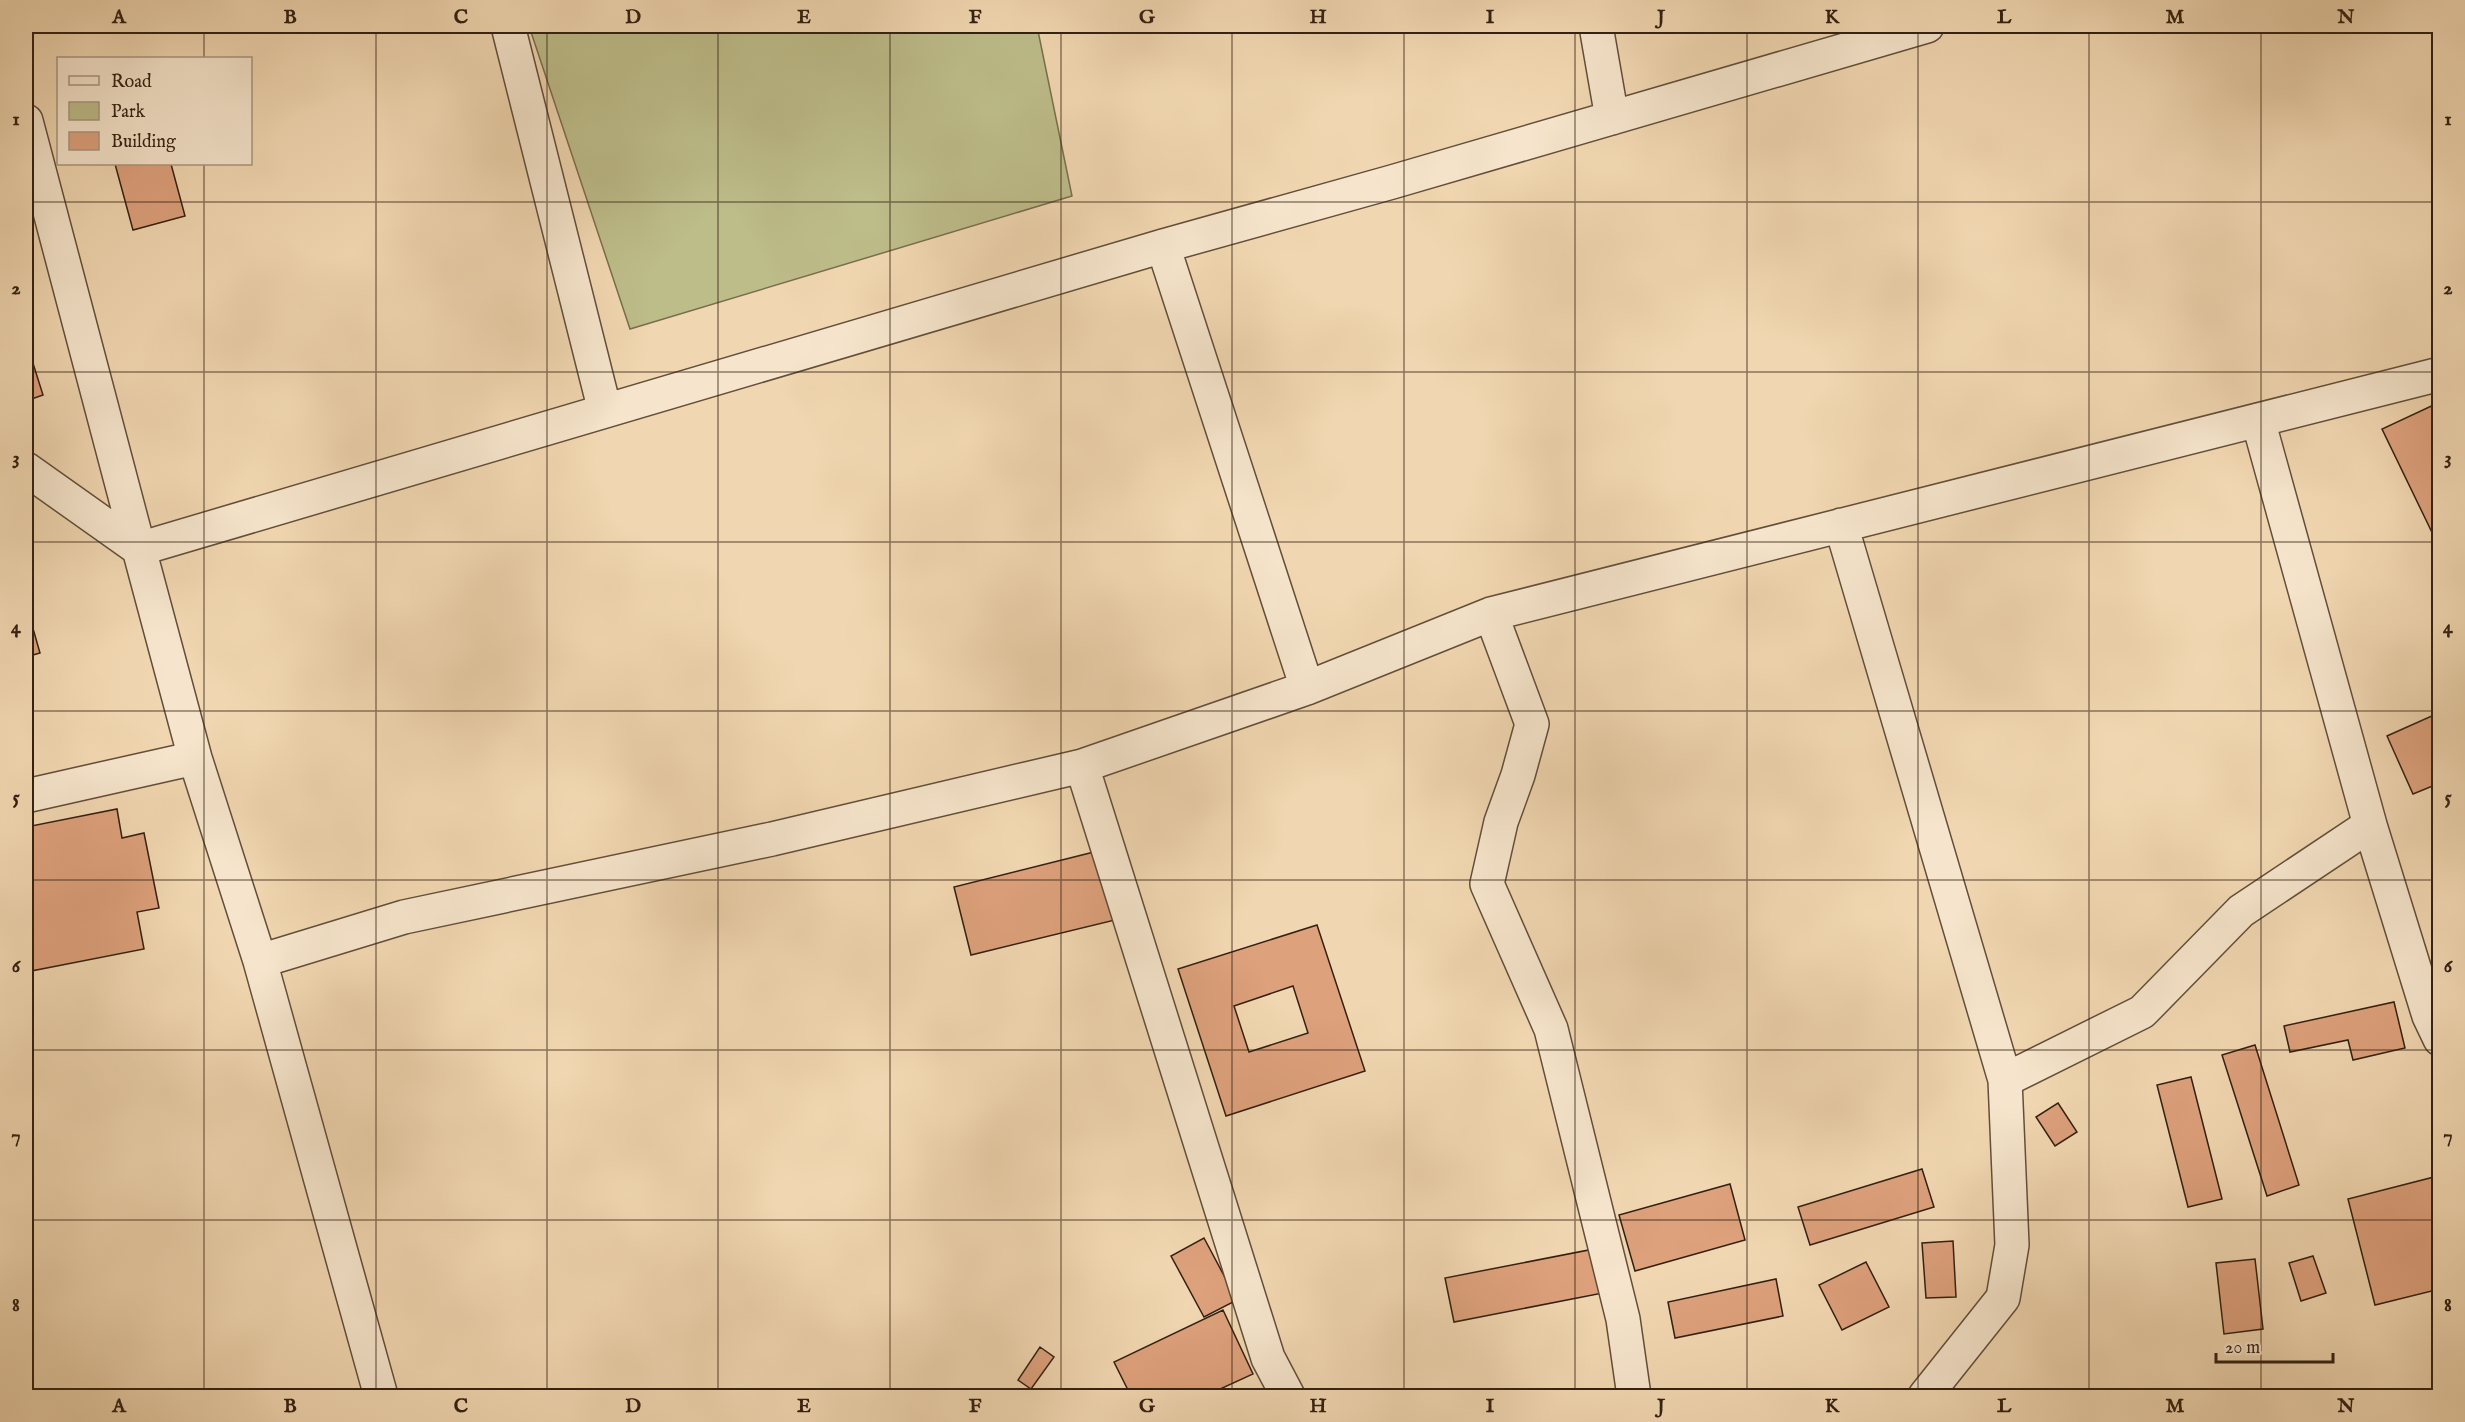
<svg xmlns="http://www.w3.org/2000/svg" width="2465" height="1422" viewBox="0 0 2465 1422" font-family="'IM FELL English',serif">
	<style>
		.green { fill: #bdbd8a; stroke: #786e4e; stroke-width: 1.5 }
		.building { fill: #dda17c; stroke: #332012; stroke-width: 1.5; fill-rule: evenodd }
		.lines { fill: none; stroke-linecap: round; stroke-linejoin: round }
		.street-casing { stroke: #624e3a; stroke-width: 36 }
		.street { stroke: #f6e5cc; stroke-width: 33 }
		.grid { fill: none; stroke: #332012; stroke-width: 1.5; stroke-opacity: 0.55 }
		.neatline { fill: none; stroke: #332012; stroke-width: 2 }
		.grid-label { font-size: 20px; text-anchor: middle; font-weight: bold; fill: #332012 }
	</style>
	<rect width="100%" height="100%" fill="#f1d7b1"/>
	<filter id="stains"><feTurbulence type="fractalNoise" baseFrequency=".00333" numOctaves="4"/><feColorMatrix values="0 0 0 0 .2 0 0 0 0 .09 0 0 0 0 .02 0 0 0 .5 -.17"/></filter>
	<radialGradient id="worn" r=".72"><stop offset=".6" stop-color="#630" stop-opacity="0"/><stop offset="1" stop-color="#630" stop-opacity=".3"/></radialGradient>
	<path class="green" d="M529,26H1037L1072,196L630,329Z"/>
	<path class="building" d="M115,164H171L185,216L133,230Z
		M26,341L43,395L26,401Z
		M2440,402V549L2382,429Z
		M26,604L40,653L26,657Z
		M2434,715L2440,727V783L2413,794L2387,736Z
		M117,809L122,838L144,833L159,908L137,912L144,949L26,972V827Z
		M1098,851L1115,920L971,955L954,887Z
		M1317,925L1365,1071L1226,1116L1178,969ZM1293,986L1308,1033L1249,1052L1234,1006Z
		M2394,1002L2405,1048L2353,1060L2348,1040L2290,1052L2284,1026Z
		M2255,1045L2299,1185L2267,1196L2222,1055Z
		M2191,1077L2222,1199L2188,1207L2157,1085Z
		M2058,1103L2077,1132L2055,1146L2036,1117Z
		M1922,1169L1934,1207L1810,1245L1798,1207Z
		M2434,1177L2440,1197V1289L2375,1305L2348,1199Z
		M1730,1184L1745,1240L1635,1271L1619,1215Z
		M1204,1238L1237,1300L1204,1317L1171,1256Z
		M1953,1241L1956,1297L1926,1298L1922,1243Z
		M1594,1249L1603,1293L1454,1322L1445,1278Z
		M2313,1256L2326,1293L2301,1301L2289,1263Z
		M2255,1259L2263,1329L2224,1334L2216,1263Z
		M1866,1262L1889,1307L1842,1330L1819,1285Z
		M1776,1279L1783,1316L1675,1338L1668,1302Z
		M1223,1310L1253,1374L1205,1396H1131L1114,1362Z
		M1040,1347L1054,1357L1031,1389L1018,1380Z"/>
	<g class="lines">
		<defs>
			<path id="street" d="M508,26L605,411
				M1596,26L1612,118
				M26,121L139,549
				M1163,246L1307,688
				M26,469L139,549
				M1841,525L2005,1080L2012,1245L2003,1298L1925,1396
				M1491,614L1532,724L1518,775L1501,822L1487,884L1551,1029L1623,1319L1634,1396
				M1082,766L1268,1358L1288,1396
				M26,796L195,758
				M2370,825L2429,1016L2440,1039
				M260,961L404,917L772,839L1082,766L1307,688L1491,614L2440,374
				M2005,1080L2142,1012L2241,911L2370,825L2258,420
				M381,1396L260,961L195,758L139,549L1163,246L1392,182L1927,26"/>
		</defs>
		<use href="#street" class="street-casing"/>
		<use href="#street" class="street"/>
	</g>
	<path class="grid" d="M204,26V58M376,26V1396M547,26V1396M718,26V1396M890,26V1396M1061,26V1396M1232,26V1396M1404,26V1396M1575,26V1396M1747,26V1396M1918,26V1396M2089,26V1396M2261,26V1396M204,164V1396M26,202H2440M26,372H2440M26,542H2440M26,711H2440M26,880H2440M26,1050H2440M26,1220H2440"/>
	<rect width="2465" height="1422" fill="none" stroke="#f1d7b1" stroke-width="66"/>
	<rect x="57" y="57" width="195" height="108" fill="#f6e5cc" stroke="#a89682" stroke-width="1.5"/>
	<rect x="69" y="76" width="30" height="9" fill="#f6e5cc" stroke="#a89682" stroke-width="1.5"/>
	<text x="111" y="87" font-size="18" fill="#332012">Road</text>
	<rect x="69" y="102" width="30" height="18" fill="#bdbd8a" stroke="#a89682" stroke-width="1.5"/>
	<text x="111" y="117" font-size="18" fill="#332012">Park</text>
	<rect x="69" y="132" width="30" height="18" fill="#dda17c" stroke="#a89682" stroke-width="1.5"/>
	<text x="111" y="147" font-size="18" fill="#332012">Building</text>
	<path d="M2216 1353v9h117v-9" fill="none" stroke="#332012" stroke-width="3"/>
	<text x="2225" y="1353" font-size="18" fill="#332012" stroke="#f6e5cc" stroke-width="4.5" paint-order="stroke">20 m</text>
	<rect x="33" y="33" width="2399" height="1356" class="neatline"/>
	<g class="grid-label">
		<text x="119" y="23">A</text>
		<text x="290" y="23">B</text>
		<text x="461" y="23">C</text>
		<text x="633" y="23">D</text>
		<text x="804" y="23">E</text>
		<text x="975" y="23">F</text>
		<text x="1147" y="23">G</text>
		<text x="1318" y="23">H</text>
		<text x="1490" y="23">I</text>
		<text x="1661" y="23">J</text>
		<text x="1832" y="23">K</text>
		<text x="2004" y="23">L</text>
		<text x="2175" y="23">M</text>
		<text x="2346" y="23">N</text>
		<text x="16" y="125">1</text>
		<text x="2448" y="125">1</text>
		<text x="16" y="294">2</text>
		<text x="2448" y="294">2</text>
		<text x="16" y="464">3</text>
		<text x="2448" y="464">3</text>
		<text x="16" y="633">4</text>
		<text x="2448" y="633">4</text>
		<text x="16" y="803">5</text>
		<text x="2448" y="803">5</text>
		<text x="16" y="972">6</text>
		<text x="2448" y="972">6</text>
		<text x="16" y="1142">7</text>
		<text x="2448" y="1142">7</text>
		<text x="16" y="1311">8</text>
		<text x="2448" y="1311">8</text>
		<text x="119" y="1412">A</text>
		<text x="290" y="1412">B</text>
		<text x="461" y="1412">C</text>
		<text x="633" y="1412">D</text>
		<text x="804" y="1412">E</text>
		<text x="975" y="1412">F</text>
		<text x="1147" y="1412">G</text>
		<text x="1318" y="1412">H</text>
		<text x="1490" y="1412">I</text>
		<text x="1661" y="1412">J</text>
		<text x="1832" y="1412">K</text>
		<text x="2004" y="1412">L</text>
		<text x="2175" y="1412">M</text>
		<text x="2346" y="1412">N</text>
	</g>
	<rect width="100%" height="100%" filter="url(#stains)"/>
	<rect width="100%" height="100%" fill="url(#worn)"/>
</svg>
